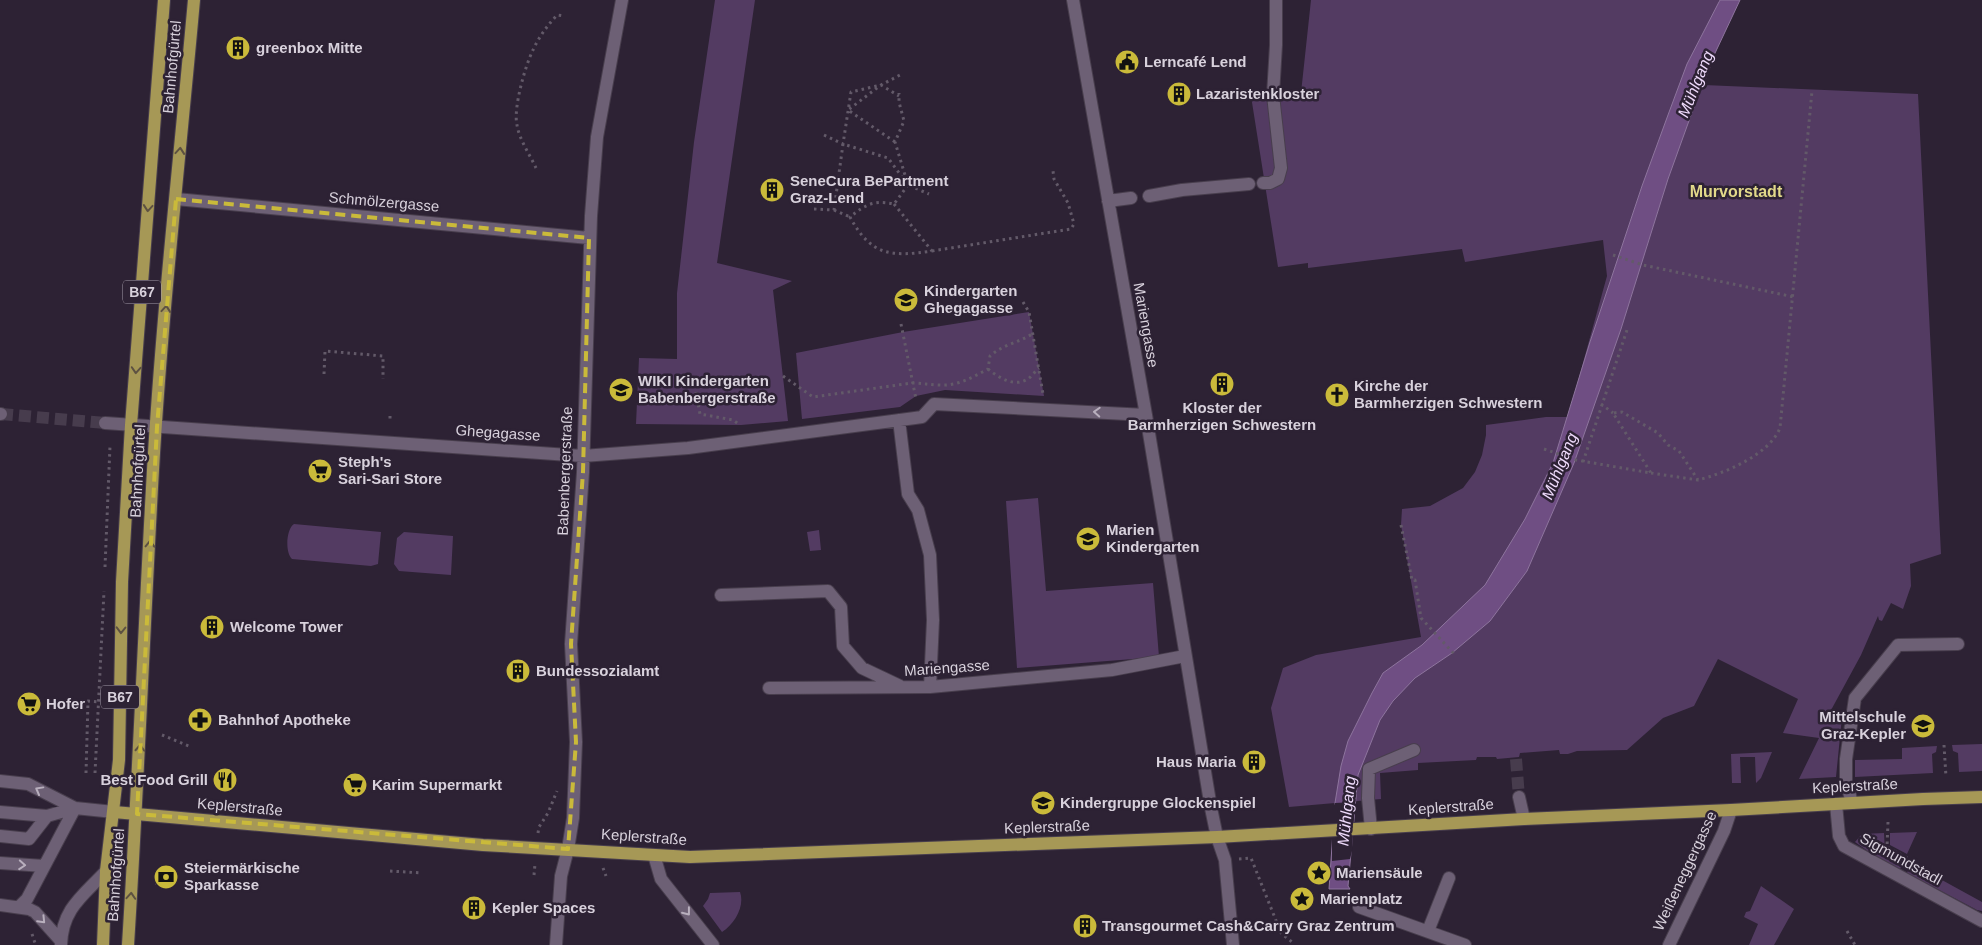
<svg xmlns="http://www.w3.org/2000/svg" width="1982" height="945" viewBox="0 0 1982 945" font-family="Arial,sans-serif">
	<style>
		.green { fill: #533b62 }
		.water { fill: #6f4e83; stroke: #8e759e }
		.pier { fill: #2d2234 }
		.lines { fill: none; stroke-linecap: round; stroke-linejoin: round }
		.minor-tunnel { stroke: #473c4d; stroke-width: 12; stroke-dasharray: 12 6; stroke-linecap: butt }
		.minor-casing { stroke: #483e4d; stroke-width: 14 }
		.major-casing { stroke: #483e4d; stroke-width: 14 }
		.path { stroke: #635a69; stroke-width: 3; stroke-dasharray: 2.5 4; stroke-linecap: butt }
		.minor { stroke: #6d6075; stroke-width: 12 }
		.major { stroke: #a69856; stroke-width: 12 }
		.oneway { stroke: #5d5142 }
		.oneway2 { stroke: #b8afbd }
		.marked { fill: none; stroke: #caba3a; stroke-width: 4; stroke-dasharray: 10 6; stroke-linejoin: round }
		.labels { text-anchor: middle; stroke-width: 5; stroke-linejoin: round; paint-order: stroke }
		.shield { fill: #2d2234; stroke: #a59caa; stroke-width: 1 }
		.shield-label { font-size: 14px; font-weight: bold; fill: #d8d1dc }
		.poi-label { font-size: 15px; font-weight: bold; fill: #d8d1dc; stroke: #2d2234; text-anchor: start }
		.street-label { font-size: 15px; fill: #d8d1dc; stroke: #2d2234 }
		.water-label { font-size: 16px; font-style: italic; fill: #eedafb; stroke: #2d2234 }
		.neighbourhood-label { font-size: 16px; font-weight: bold; fill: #e2d98a; stroke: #2d2234 }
	</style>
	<rect width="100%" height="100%" fill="#2d2234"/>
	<path class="green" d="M715,0H755L717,263L792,281L773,290L788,421L741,425L636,424L639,358L677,359V293L694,142Z
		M1311,0H1719L1711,66L1704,85L1918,94L1941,554L1910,564L1911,586L1903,609L1891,603L1882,621L1879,620L1878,616L1861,655L1830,712L1842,717L1836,777L1799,779L1819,738L1783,733L1798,699L1718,659L1694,706L1663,718L1627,750L1577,751L1568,754H1560L1559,750L1520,753L1519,757L1497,759L1496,757H1477L1476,760L1418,763V770L1380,773L1381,799L1289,807L1271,708L1283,668L1316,655L1421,637L1401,525L1402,509L1430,506L1463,488L1475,472L1482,455L1486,435V425L1546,417H1568L1607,276L1603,240L1465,262L1462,249L1308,268V263L1278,267L1251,96L1301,93Z
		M1029,312L1044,396L945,390L916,396L900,407L802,419L796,353L903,332Z
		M1038,498L1046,591L1153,583L1159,657L1017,668L1006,501Z
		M294,524L381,532L378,564L371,566L292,559C285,553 286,529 294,524Z
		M819,530L821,550L810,551L807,532Z
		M404,532L453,536L451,575L399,571L394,564L397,538Z
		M1982,744V771L1959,772L1958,753L1953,751L1952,745Z
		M1937,746L1936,752L1932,754L1933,773L1855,777V760L1902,759V748Z
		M1772,752L1761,778L1756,783L1755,757H1740L1741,783H1732L1731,754Z
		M1917,832L1907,854L1890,845V833Z
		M1884,833L1885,853L1888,854L1889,852L1905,860L1900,869L1872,854L1855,842L1862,834Z
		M1911,863L1982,902V911L1977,910L1907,873Z
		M1761,886L1794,909L1774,945H1749L1758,924L1744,917L1746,912L1750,911Z
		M740,892C745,906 735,924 722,932L703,906L708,899L710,893Z"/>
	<path class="water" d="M1720,0H1740L1708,68L1668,179L1621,329L1574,463L1527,571L1490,621L1452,653L1415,678L1393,701L1380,720L1358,775L1348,886L1350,889H1329L1335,803L1341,766L1348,741L1372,693L1383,673L1422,645L1485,585L1525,519L1553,463L1590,342L1642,186L1668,115L1687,64Z"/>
	<path class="pier" d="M1355,802L1352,851L1350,859L1332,861V810L1335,803Z"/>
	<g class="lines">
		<path class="minor-tunnel" d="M1,414L105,423
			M1516,759L1519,797"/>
		<defs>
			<path id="minor" d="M1073,0L1146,415L1211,808L1217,837L1225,860L1233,945
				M1263,183H1270L1278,179L1281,168L1273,95L1276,45V0
				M1149,196L1182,190L1249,184
				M176,199L589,238
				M1108,201L1131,198
				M0,414H1
				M899,420L908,494L918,510L930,555L933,620L930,687
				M105,423L583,456L688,448L915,418L922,417L934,404L1146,415
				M721,595L828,591L841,607L843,646L862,668L900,686
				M769,688L930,687L1112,670L1185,656
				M0,781L28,784L75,808L114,812
				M1519,797L1524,819
				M1852,803L1846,781V759L1855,698L1898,645L1958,644
				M1836,804L1839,836L1844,846L1982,921
				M0,812L47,816L75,808
				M1371,829L1368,798L1369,769L1414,750
				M0,836L29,839L47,816
				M654,855L661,879L713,945
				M0,863L44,866
				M0,905L29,909L35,912L61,941
				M19,907L27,899L75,808
				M1359,907L1465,945
				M1428,931L1449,878
				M61,945C62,908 84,895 106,871
				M556,945L561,876L568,849L573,818L576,742L571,644L583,472L591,216L597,137L622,0
				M1669,945L1724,831L1731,810"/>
			<path id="major" d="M114,812L483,845L690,857L1217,837L1524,819L1731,810L1923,799L1982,797
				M103,945L106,871L119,760L122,582L131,425L164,0
				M128,945C138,787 144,628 153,470C162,313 180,156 194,0"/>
		</defs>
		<use href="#minor" class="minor-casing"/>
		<use href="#major" class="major-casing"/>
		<path class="path" d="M824,135L843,144L851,92L881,85L899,96
			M895,142L848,110L881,85L900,75
			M536,168C530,155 519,139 517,125C513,109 525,66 533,50C539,37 547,26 557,15L564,16
			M894,204L932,251C891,257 871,256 850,217C866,204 874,200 894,204L908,185L895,142L904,121L899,102V93
			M814,209L834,210L843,144L888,158L908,185L929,194
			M834,210L850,217
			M932,251L1071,229L1074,224L1068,203L1054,179L1053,171
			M1613,255L1643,265L1794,297
			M1023,302L1029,312L1043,394
			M901,324L916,399
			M988,369C998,377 1013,387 1026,380C1031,378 1035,371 1039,368
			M324,374L325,351L383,356V379
			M783,376L813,397L912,383C922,383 930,385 940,385C958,386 973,377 988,369L990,356C1002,345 1018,343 1032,334
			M696,392L700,414L733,420L740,425
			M1601,404L1613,413
			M390,416V421
			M1544,449L1576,460L1651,473L1613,413L1622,412L1658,433L1668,445L1679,451L1698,480C1725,473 1769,455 1780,428L1812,91
			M1583,462L1627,330
			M1651,473L1698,480
			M1401,525L1412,580H1415L1421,618L1456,656
			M105,567L110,446
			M162,735L191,747
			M1944,745L1946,777
			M86,773L88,701L100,702
			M95,773L104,591
			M1888,822L1887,847L1909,859
			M538,833L539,827L548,813L557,791
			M1239,859L1251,858L1281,933L1292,942
			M266,864L297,867
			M603,868L606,876
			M390,871L422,873
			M534,875L535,864
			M155,883H159
			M1847,931L1855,945
			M32,934L35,943"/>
		<use href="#minor" class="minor"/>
		<use href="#major" class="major"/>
	</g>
	<defs><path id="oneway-chevron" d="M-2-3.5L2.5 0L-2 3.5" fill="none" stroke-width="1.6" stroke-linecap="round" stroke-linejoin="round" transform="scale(1.25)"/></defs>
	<g class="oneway">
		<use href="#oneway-chevron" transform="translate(180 151) rotate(-85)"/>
		<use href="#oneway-chevron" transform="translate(148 208) rotate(95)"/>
		<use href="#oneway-chevron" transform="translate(166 309) rotate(-85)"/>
		<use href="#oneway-chevron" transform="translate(136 370) rotate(94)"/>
		<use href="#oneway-chevron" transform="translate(150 544) rotate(-88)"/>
		<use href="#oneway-chevron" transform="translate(121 630) rotate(91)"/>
		<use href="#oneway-chevron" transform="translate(140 748) rotate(-87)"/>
		<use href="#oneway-chevron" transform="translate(131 896) rotate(-86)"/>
	</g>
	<g class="oneway2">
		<use href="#oneway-chevron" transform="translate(1097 412) rotate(-177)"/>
		<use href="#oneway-chevron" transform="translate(39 790) rotate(-151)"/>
		<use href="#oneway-chevron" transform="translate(22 865) rotate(4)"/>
		<use href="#oneway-chevron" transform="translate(687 912) rotate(52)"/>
		<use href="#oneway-chevron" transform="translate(42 920) rotate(46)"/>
	</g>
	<path class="marked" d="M176,199L589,238L583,472L571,644L576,742L568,849L137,814L157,427Z"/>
	<defs>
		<symbol id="building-disc" viewBox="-11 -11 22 22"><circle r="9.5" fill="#caba3a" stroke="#2d2234"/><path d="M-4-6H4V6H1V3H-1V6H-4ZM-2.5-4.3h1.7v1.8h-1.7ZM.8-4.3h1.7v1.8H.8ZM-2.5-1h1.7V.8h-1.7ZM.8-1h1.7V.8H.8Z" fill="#111"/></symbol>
		<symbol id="civic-disc" viewBox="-11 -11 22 22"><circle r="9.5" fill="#caba3a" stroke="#2d2234"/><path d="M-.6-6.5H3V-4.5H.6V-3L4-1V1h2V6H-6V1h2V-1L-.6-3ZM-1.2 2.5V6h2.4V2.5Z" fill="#111"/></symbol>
		<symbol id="school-disc" viewBox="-11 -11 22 22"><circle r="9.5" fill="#caba3a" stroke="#2d2234"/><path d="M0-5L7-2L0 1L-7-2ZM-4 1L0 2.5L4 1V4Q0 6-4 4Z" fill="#111"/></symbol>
		<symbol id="church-disc" viewBox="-11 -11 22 22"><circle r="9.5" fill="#caba3a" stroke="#2d2234"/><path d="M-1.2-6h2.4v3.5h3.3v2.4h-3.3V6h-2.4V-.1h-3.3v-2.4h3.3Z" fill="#111"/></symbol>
		<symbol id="supermarket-disc" viewBox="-11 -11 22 22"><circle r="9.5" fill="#caba3a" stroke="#2d2234"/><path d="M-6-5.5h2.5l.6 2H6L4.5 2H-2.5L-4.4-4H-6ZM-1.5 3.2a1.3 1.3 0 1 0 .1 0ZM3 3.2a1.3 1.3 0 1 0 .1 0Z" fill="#111"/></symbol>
		<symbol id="pharmacy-disc" viewBox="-11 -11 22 22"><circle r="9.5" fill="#caba3a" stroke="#2d2234"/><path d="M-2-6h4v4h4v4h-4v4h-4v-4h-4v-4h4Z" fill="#111"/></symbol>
		<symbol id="restaurant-disc" viewBox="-11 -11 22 22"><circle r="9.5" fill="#caba3a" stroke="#2d2234"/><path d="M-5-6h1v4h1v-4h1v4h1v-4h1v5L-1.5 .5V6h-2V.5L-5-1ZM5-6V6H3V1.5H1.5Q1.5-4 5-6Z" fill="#111"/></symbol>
		<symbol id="sight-disc" viewBox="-11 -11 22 22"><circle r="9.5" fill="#caba3a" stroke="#2d2234"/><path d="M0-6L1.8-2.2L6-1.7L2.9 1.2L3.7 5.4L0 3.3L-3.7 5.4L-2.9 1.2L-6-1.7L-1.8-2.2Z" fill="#111"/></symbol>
		<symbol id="bank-disc" viewBox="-11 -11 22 22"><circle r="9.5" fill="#caba3a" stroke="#2d2234"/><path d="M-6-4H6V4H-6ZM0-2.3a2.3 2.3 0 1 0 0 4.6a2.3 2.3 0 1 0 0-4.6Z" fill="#111"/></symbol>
	</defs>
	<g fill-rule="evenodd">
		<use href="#building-disc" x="224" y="34" width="28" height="28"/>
		<use href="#civic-disc" x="1113" y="48" width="28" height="28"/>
		<use href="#building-disc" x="1165" y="80" width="28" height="28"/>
		<use href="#building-disc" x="758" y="176" width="28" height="28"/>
		<use href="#school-disc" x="892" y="286" width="28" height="28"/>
		<use href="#building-disc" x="1208" y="370" width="28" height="28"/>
		<use href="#school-disc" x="607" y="376" width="28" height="28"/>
		<use href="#church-disc" x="1323" y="381" width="28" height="28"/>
		<use href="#supermarket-disc" x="306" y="457" width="28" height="28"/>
		<use href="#school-disc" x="1074" y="525" width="28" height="28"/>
		<use href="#building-disc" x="198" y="613" width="28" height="28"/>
		<use href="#building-disc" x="504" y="657" width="28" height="28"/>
		<use href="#supermarket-disc" x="15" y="690" width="28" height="28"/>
		<use href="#pharmacy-disc" x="186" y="706" width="28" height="28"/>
		<use href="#school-disc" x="1909" y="712" width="28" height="28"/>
		<use href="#building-disc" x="1240" y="748" width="28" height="28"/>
		<use href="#restaurant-disc" x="211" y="766" width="28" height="28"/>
		<use href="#supermarket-disc" x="341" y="771" width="28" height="28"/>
		<use href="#school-disc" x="1029" y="789" width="28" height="28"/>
		<use href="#sight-disc" x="1305" y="859" width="28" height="28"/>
		<use href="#bank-disc" x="152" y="863" width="28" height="28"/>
		<use href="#sight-disc" x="1288" y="885" width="28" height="28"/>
		<use href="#building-disc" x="460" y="894" width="28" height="28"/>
		<use href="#building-disc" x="1071" y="912" width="28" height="28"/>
	</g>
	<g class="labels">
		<g class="shield">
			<rect x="123" y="280.5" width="38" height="23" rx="4"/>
			<rect x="101" y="685.5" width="38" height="23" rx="4"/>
		</g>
		<g class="shield-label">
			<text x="142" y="297">B67</text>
			<text x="120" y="702">B67</text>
		</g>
		<g class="poi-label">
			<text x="256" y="53">greenbox Mitte</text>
			<text x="1144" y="67">Lerncafé Lend</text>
			<text x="1196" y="99">Lazaristenkloster</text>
			<text x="790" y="186">SeneCura BePartment<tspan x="790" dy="17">Graz-Lend</tspan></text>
			<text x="924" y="296">Kindergarten<tspan x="924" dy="17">Ghegagasse</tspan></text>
			<text x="638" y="386">WIKI Kindergarten<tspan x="638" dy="17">Babenbergerstraße</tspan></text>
			<text x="1354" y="391">Kirche der<tspan x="1354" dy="17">Barmherzigen Schwestern</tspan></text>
			<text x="1222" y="413" text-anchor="middle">Kloster der<tspan x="1222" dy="17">Barmherzigen Schwestern</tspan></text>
			<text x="338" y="467">Steph's<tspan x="338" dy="17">Sari-Sari Store</tspan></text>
			<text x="1106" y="535">Marien<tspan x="1106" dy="17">Kindergarten</tspan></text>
			<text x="230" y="632">Welcome Tower</text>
			<text x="536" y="676">Bundessozialamt</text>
			<text x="46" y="709">Hofer</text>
			<text x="1906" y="722" text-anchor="end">Mittelschule<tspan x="1906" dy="17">Graz-Kepler</tspan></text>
			<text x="218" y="725">Bahnhof Apotheke</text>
			<text x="1236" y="767" text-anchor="end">Haus Maria</text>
			<text x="208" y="785" text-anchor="end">Best Food Grill</text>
			<text x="372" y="790">Karim Supermarkt</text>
			<text x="1060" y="808">Kindergruppe Glockenspiel</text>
			<text x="184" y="873">Steiermärkische<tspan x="184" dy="17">Sparkasse</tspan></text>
			<text x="1336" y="878">Mariensäule</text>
			<text x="1320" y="904">Marienplatz</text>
			<text x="492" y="913">Kepler Spaces</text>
			<text x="1102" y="931">Transgourmet Cash&amp;Carry Graz Zentrum</text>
		</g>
		<g class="street-label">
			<text transform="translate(172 67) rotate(-85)" y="5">Bahnhofgürtel</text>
			<text transform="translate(384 202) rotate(5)" y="5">Schmölzergasse</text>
			<text transform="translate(1146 325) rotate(80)" y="5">Mariengasse</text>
			<text transform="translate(498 433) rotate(4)" y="5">Ghegagasse</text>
			<text transform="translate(138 471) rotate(-87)" y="5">Bahnhofgürtel</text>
			<text transform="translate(565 471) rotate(-88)" y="5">Babenbergerstraße</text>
			<text transform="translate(947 668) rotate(-4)" y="5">Mariengasse</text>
			<text transform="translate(1855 786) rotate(-3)" y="5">Keplerstraße</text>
			<text transform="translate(240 807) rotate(5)" y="5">Keplerstraße</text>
			<text transform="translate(1451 807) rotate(-4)" y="5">Keplerstraße</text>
			<text transform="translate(1047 827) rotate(-2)" y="5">Keplerstraße</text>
			<text transform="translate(644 837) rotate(4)" y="5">Keplerstraße</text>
			<text transform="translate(1901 859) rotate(29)" y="5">Sigmundstadl</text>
			<text transform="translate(1685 871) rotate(-65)" y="5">Weißeneggergasse</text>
			<text transform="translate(116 875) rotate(-86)" y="5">Bahnhofgürtel</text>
		</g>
		<g class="water-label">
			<text transform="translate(1695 84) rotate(-68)" y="6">Mühlgang</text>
			<text transform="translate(1559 466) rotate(-68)" y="6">Mühlgang</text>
			<text transform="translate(1346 811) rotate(-84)" y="6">Mühlgang</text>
		</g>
		<g class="neighbourhood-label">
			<text x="1736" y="197">Murvorstadt</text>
		</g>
	</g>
</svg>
